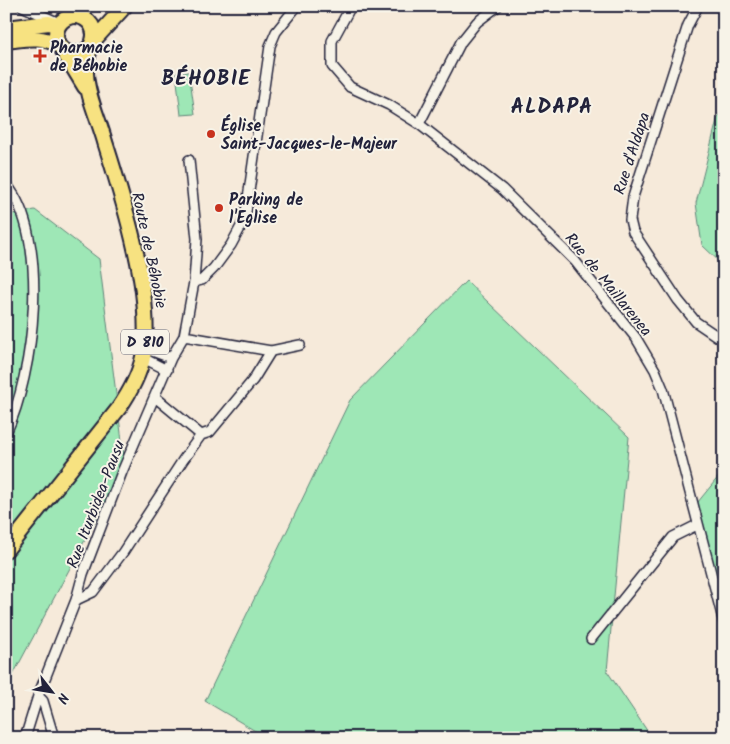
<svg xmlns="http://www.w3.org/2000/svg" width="730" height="744" viewBox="0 0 730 744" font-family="Kalam,sans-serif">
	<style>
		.green { fill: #9ee7b6; stroke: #608478 }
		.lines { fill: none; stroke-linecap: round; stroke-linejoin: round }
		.minor-casing { stroke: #22223b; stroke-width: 12 }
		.primary-casing { stroke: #22223b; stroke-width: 18 }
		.minor { stroke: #f7f3e8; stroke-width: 9 }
		.primary { stroke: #f7e281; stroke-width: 14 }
		.poi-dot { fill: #c8321e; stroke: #f7f3e8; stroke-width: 2 }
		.labels { text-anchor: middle; stroke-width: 4; stroke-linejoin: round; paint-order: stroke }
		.shield { fill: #f7f3e8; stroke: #62616f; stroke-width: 1 }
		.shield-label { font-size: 15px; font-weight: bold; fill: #22223b }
		.poi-label { font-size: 16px; font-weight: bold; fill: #22223b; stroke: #f7f3e8; text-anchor: start }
		.street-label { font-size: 16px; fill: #22223b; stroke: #f7f3e8 }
		.district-label { font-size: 21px; font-weight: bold; letter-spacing: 1px; fill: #22223b; stroke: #f7f3e8 }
	</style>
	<rect width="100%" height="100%" fill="#f6eada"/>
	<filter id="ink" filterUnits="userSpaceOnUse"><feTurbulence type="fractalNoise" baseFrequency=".02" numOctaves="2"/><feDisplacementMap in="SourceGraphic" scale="10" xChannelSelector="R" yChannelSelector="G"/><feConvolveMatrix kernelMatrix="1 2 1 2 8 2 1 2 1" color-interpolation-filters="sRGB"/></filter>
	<g filter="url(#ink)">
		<path class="green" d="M189,72L195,114L181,115L176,73Z
			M724,104V266L702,245L696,203L717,120Z
			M35,210L99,259L125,465L6,688V215Z
			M466,281L629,437L607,671L652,738H267L205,701L350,400Z
			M724,470V623L693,508Z"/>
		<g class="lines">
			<defs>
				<path id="minor" d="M22,6L57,22
					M351,6L332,41V66L350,87L389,105L419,124L502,189L575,261L636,338L655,370L663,389L724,623
					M698,6L688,25L633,197L630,220L633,232L678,300L696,322L724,341
					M419,124L461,42L477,22L498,6
					M6,184C51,237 34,375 6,433
					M194,282L202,280L214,268L231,245L245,219L270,46L276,32L297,6
					M184,336L271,351L300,345
					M144,348L171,358
					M143,358L167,370
					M155,397L201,435
					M76,600L93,592L123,552L183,460L201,435L210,432L253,380L271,351
					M591,639L673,537L697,525
					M38,696L43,701L54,738
					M25,738L38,696L76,600L83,574L122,472L171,358L184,336L194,282L197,239L189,160"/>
				<path id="primary" d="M56 35a19 19 0 1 1 38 0a19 19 0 1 1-38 0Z
					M6,28L49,23L57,26
					M94,40L125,6
					M6,41C25,39 41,35 58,45
					M62,49L85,87
					M6,550L119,408C130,392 139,376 143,357C155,299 123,199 105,142C99,120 87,96 86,73C85,64 89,55 90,47"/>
			</defs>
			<use href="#minor" class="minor-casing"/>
			<use href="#primary" class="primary-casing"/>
			<use href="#minor" class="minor"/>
			<use href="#primary" class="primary"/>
		</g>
	</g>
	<g class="poi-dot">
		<path d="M37.5 48.5h5v5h5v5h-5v5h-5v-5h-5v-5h5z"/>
		<circle cx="211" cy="134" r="5"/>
		<circle cx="219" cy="208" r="5"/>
	</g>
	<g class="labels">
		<rect class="shield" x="121" y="329.5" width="48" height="25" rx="4"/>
		<g class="shield-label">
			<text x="145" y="347">D 810</text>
		</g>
		<g class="poi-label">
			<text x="50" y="53">Pharmacie<tspan x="50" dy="18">de Béhobie</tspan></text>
			<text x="221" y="131">Église<tspan x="221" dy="18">Saint-Jacques-le-Majeur</tspan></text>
			<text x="229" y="205">Parking de<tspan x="229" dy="18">l'Eglise</tspan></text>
		</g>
		<g class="street-label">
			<text transform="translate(631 153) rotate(-72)" y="6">Rue d'Aldapa</text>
			<text transform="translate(150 250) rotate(78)" y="6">Route de Béhobie</text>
			<text transform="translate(609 284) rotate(51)" y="6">Rue de Maillarenea</text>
			<text transform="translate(95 504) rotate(-69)" y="6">Rue Iturbidea-Pausu</text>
		</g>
		<g class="district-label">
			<text x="206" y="85">BÉHOBIE</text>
			<text x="552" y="113">ALDAPA</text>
		</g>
	</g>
	<rect width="730" height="744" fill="none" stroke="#f7f3e8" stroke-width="25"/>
	<rect x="12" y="12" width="705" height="719" fill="none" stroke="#22223b" stroke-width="2" filter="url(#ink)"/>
	<g transform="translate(52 692) rotate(121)" stroke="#f7f3e8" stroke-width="4" paint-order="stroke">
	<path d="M0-4L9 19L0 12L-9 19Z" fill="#22223b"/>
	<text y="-8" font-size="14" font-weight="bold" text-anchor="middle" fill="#22223b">N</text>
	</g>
</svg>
